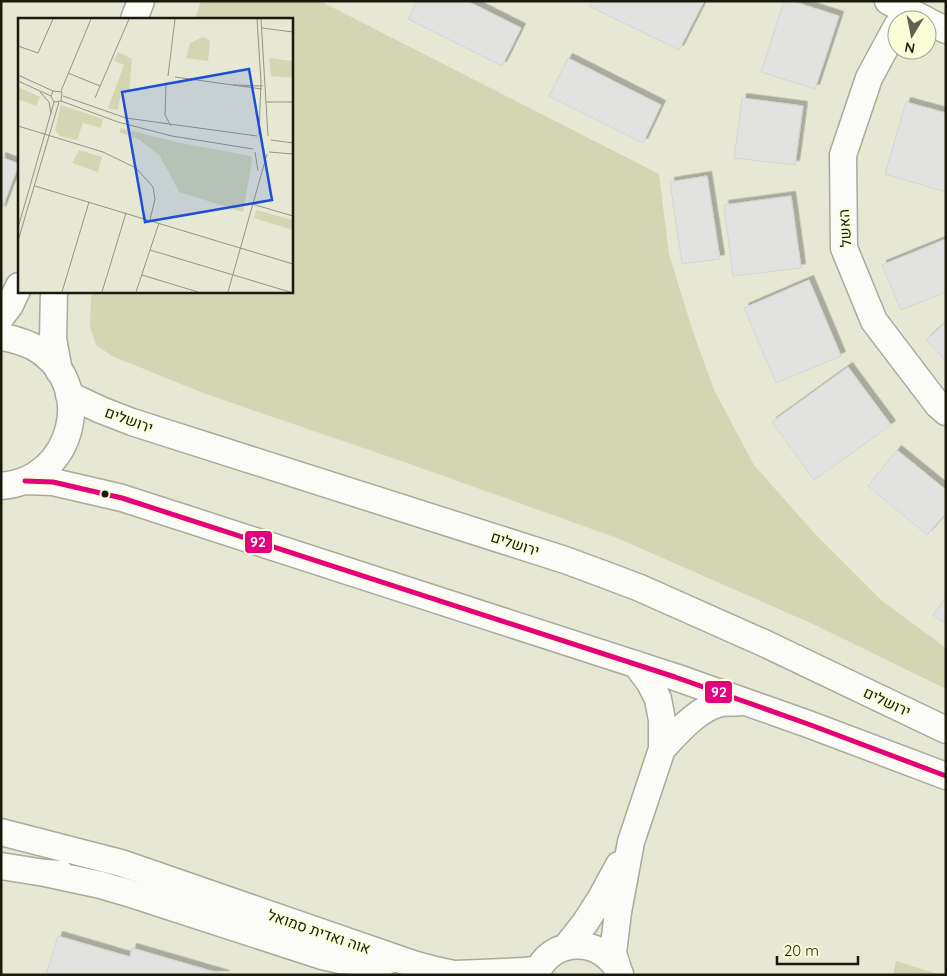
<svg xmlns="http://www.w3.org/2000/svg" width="947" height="976" viewBox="0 0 947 976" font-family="Quicksand,Heebo,sans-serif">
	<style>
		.green { fill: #d3d6b2 }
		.building { fill: #e2e3e1; stroke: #d4d5d2; filter: url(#shadow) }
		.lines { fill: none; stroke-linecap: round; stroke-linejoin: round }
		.minor-casing { stroke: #a8aa9a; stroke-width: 29 }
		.minor { stroke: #fbfcf8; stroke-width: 26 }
		.bus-1-casing { stroke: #f9fdd8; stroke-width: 9 }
		.bus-1 { stroke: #e5007d; stroke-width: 5 }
		.bus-dot { fill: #19190c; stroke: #f9fdd8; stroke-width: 2 }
		.labels { text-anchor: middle; stroke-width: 4; stroke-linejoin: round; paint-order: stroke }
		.street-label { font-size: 15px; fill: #19190c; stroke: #f9fdd8 }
		.inset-road { fill: none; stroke: #949583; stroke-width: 1 }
		.view { fill: #1d4ed8; fill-opacity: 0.15; stroke: #1d4ed8; stroke-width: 2.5 }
		.inset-edge { fill: none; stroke: #19190c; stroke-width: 2.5 }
		.line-badge { stroke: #f9fdd8; stroke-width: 2 }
		.badge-label { font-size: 14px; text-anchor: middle; font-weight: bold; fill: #fff }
	</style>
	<defs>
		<filter id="shadow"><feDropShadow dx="4.5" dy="-4.5" stdDeviation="0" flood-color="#0004"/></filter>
	</defs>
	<rect width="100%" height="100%" fill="#e6e8d3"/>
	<path class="green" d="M201,1H320L659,174L669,254L692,329L714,390L754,465L815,534L881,600L946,648V689L815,625L617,538L407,463L203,393L112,356L96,345L90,327L91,298L94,291H291V19H195Z
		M896,961L941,975H893Z"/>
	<path class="building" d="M417,1H467L521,28L502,66L408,19Z
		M592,1H704L679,50L589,6Z
		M784,1H792L839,16L815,89L761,72Z
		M568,58L661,105L643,143L549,96Z
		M742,98L803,106L795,165L734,158Z
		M906,102L946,113V192L885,174Z
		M1,157L19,164L1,211Z
		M707,176L720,259L682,264L670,182Z
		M791,196L801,268L733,276L724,205Z
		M946,239V292L901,310L882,265Z
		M809,280L841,356L776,383L744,308Z
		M946,322V361L926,340Z
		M848,367L891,425L814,480L772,422Z
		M897,450L946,490V513L927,535L868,486Z
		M946,597V624L933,615Z
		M58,936L130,957L132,948L225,975H46Z"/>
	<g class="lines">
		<defs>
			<path id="minor" d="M888,1L926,20
				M134,19L141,1
				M927,21L946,30
				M897,26L869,78L843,155L844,248L874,321L938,405L946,412
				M54,291L53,339L59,371
				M1,317L10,305L19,286
				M1,337C13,338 23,342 34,347C98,383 74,481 1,486
				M69,395L101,410L132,422L565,560L603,574L640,588L766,644L946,730
				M25,481L53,482L122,498L675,677L808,724L946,776
				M662,749C677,733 699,707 722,703C729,702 736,703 742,702
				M1,832L121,863L413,964L435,970L458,975
				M1,866L45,873L61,874
				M45,873L101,885L128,893L322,956L340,960L384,963
				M566,947L585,923L601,898L619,865
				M619,972L613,953L618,912L631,842L662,749V720L658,699L650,683L636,664
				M456,974L525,971L538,969
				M536,975C550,936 604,936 620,974"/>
		</defs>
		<use href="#minor" class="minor-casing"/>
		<use href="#minor" class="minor"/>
		<defs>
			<path id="bus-1" d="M25,481L53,482L122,498L675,677L808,724L946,776"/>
		</defs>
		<use href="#bus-1" class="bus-1-casing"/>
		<use href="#bus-1" class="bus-1"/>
	</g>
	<circle class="bus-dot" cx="105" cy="494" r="4.5"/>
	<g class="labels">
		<g class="street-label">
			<text transform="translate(845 228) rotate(-94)" y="5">האשל</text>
			<text transform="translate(129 420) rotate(20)" y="5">ירושלים</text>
			<text transform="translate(515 544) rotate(18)" y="5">ירושלים</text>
			<text transform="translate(887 702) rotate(25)" y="5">ירושלים</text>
			<text transform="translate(319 932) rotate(19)" y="5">אוה ואדית סמואל</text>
		</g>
	</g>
	<g transform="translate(18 18)">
		<rect width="275" height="275" fill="#e6e8d3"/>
		<path d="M185,19L192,23L190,43L168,40L172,25ZM100,34L114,41L111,74H103L100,92L90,90L106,47L96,43ZM251,40L275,43V60L253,58ZM0,69L22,79L18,88L0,81ZM43,87L85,101L83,110L65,105L59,122L42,118L37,112ZM103,110L158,124L233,138L234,144L225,194L161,174L142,138L122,122L101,114ZM61,132L84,139L80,154L54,145ZM238,192L275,202V212L236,200Z" fill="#d3d6b2"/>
		<path class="inset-road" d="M239,1L243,63L241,117M243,1L250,118M244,10L275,14M0,28L20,35L35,1M50,55L82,68M0,57L35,73M150,58L157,1M157,59L244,71M0,63L33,78M148,67L147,97L153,108M215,67L245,68M43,73L73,1M22,74L31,84L33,96M45,78L108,100L239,118M77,80L111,1M43,83L44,74L35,73L33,78L36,84L43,83L100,104L154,118L235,131M248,84H275M0,108L85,134L118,150L135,169L137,181L132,202M253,122L275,125M237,134L240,153M251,134L275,136M17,168L275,246M234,186L275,198M0,210L36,84M0,223L41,84M132,232L272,274M124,257L180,274M44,274L71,184M84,274L108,195M118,274L141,205M210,274L249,136"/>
		<path class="view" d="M231,51L254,182L127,204L104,74Z"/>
		<rect width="275" height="275" class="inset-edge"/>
	</g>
	<g class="line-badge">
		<rect x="244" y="530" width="29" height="24" rx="5" fill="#e5007d"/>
		<rect x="704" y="680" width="29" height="24" rx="5" fill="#e5007d"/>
	</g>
	<g class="badge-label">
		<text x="258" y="547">92</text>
		<text x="719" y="697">92</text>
	</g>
	<rect width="947" height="976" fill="none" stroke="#19190c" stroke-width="5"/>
	<g transform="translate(912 35) rotate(190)"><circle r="24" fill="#f9fdd8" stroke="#9fa286"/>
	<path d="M0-4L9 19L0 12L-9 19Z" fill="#616152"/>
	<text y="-8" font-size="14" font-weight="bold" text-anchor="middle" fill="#19190c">N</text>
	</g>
	<path d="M777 956v8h81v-8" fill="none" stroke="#19190c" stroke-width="2.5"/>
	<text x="784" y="956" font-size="15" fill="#19190c" stroke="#f9fdd8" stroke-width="4" paint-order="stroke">20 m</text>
</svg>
